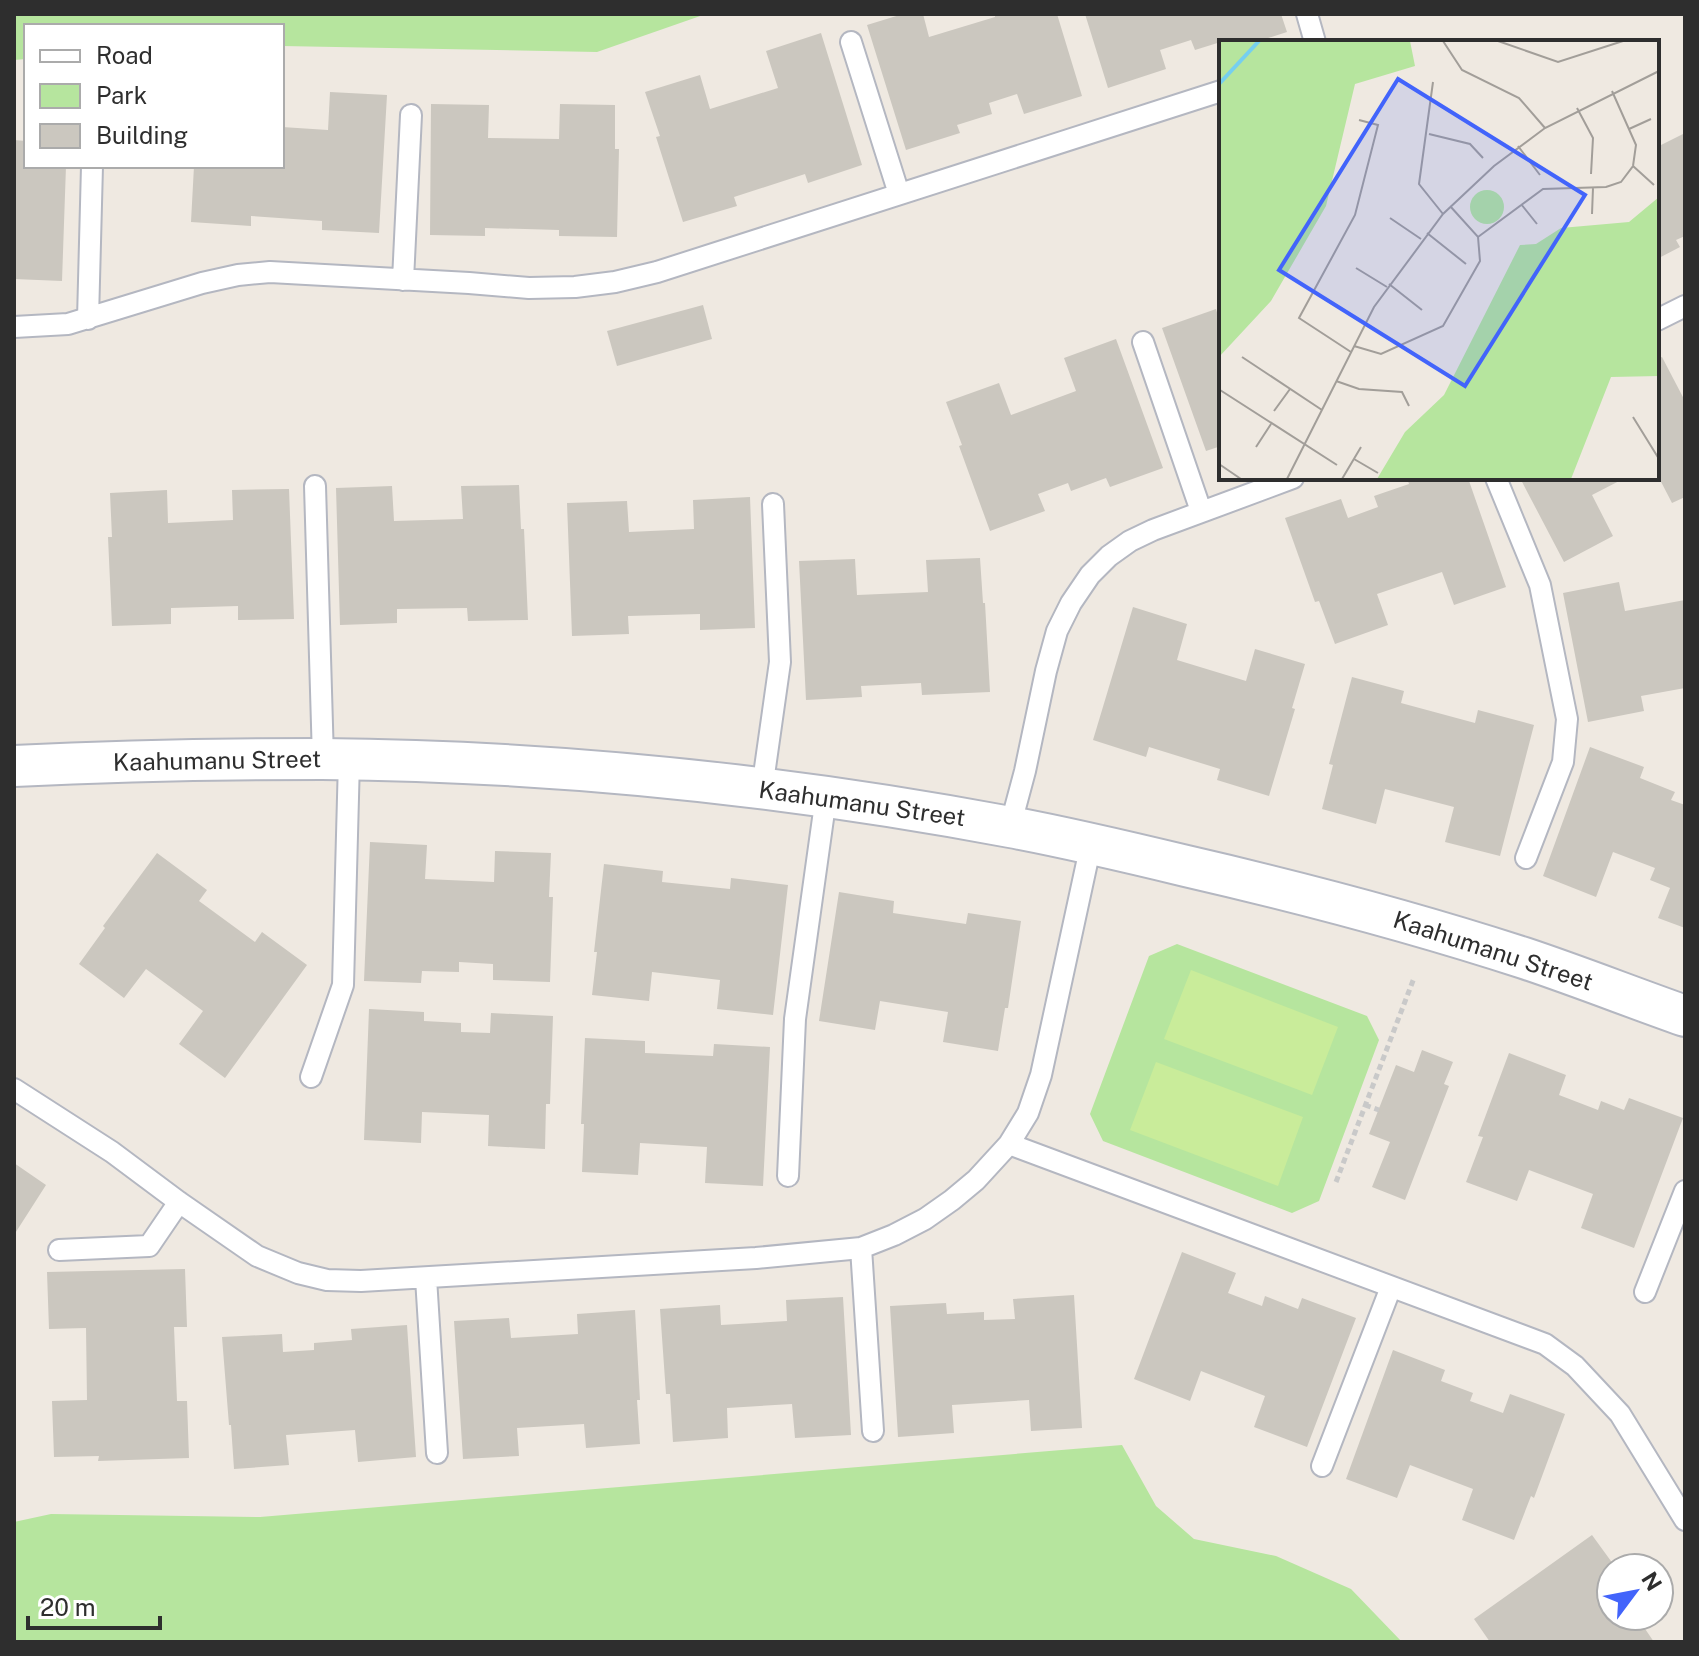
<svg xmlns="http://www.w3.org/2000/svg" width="1699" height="1656" viewBox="0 0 1699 1656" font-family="'Public Sans',sans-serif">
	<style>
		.green { fill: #b6e59e }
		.pitch { fill: #c9ec9a }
		.building { fill: #cbc7bf }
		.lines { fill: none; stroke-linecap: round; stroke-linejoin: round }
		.lane-casing { stroke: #b4b7c1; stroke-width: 24 }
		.street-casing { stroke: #b4b7c1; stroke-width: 44 }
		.path { stroke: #c9c9c9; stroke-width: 5; stroke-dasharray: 6 4; stroke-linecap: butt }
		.lane { stroke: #fff; stroke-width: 20 }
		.street { stroke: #fff; stroke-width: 40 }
		.labels { text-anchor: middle; stroke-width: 6; stroke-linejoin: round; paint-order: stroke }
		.street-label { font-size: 24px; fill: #2e2e2e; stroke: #fff }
		.inset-river { fill: none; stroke: #75cff0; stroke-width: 4 }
		.inset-road { fill: none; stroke: #a29e99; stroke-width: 2 }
		.view { fill: #4264fb; fill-opacity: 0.15; stroke: #4264fb; stroke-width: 4 }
		.inset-edge { fill: none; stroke: #2e2e2e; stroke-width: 4 }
	</style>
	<rect width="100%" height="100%" fill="#efe9e1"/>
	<path class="green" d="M14,14H706L597,52L282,46V26H26V59L14,60Z
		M1177,944L1367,1016L1379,1040L1319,1201L1292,1213L1103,1141L1090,1114L1149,956Z
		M1122,1445L1156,1506L1194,1539L1276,1556L1351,1589L1402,1642H14V1522L51,1514L260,1517Z"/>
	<path class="pitch" d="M1191,970L1338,1027L1312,1095L1164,1039Z
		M1156,1062L1303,1117L1278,1186L1130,1130Z"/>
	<path class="building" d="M903,14H923L929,37L995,17V14H1057L1082,96L1024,114L1017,94L989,103L992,114L957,125L960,133L906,150L867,25Z
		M1085,14H1281L1287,32L1256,42H1228L1227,40L1195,50L1191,40L1160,50L1166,69L1108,88Z
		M821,33L862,165L808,183L805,174L734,197L737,206L683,222L656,137L660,136L645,92L700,75L710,109L778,88L766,51Z
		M330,92L387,95L379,233L322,230V221L251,216V226L191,222L194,166H282V127L328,130Z
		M431,104L489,105L488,138L559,139L560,104L615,105V149H619L617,237L559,236V230L485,228V236L430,235Z
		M1685,133V236L1676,240L1680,247L1657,259V147Z
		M14,140L26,141V166H66L62,281L14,279Z
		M703,305L712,339L617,366L607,331Z
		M1216,309L1221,325V446L1206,451L1162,328Z
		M1116,339L1163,468L1110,487L1106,478L1071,491L1068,483L1038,494L1045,511L990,531L959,446L962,445L946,402L999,383L1011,415L1076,391L1064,358Z
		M1662,357L1685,401V497L1672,503L1657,474V359Z
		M1407,478H1468L1506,587L1454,605L1442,572L1377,594L1388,625L1335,644L1319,601L1315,602L1285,518L1341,499L1348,518L1378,507L1374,496L1409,484Z
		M1520,478H1625L1592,495L1613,536L1564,562Z
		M519,485L521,529H524L528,620L468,621L467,608L397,609V623L340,625L336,488L392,486L394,521L463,519L461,486Z
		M289,489L294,619L238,620V606L171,608V624L112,626L108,537H112L110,493L167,490L168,523L233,520L232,490Z
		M750,497L755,628L700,630V614L628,616L629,634L572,636L567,503L627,501L629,532L694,529L693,500Z
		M980,558L983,603H985L990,692L922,695L921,683L861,686L862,697L806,700L799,561L855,559L857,595L928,592L926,560Z
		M1619,582L1625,611L1685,600V688L1641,696L1644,711L1588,722L1563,593Z
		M1133,607L1187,624L1177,660L1246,681L1255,649L1305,664L1292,708L1295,709L1269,796L1217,780L1220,769L1149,747L1146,757L1093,740Z
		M1352,677L1404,691L1401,703L1475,723L1478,710L1534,725L1500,856L1445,842L1454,807L1385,789L1376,824L1322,809L1333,765L1329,764Z
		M1590,747L1644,767L1640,778L1675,792L1671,800L1685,805V928L1658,918L1670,888L1650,880L1655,868L1613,852L1596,897L1543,876Z
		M370,842L427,845L425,879L494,882L495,851L551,853L549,897H553L550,982L493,980V964L459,962V972L422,971L421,983L364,981Z
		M157,853L207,890L199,901L255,942L262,932L307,965L225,1078L179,1044L203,1011L146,969L124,998L79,964L105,928L103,926Z
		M604,864L663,871L662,882L730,889L731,878L788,885L773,1015L717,1009L720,980L652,972L649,1001L592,995L597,952H594Z
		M839,892L894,901L893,913L966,924L968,913L1021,921L1008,1008H1005L998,1051L943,1042L948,1012L880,1001L875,1030L819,1021Z
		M369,1009L424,1012V1021L461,1023V1032L490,1033L491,1013L553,1016L550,1104H546L545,1149L488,1146L489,1115L422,1112L421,1143L364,1140Z
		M585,1038L645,1041V1053L713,1056L714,1044L770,1047L763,1186L705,1183L707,1147L640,1143L638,1175L582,1172L584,1124H581Z
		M1422,1050L1453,1062L1444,1084L1449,1086L1405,1200L1372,1187L1390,1142L1369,1134L1396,1065L1414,1072Z
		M1509,1053L1566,1075L1559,1095L1598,1110L1601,1101L1624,1110L1629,1098L1683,1118L1634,1248L1581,1228L1593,1194L1529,1170L1517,1201L1466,1182L1483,1137L1478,1136Z
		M14,1163L46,1185L14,1235Z
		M1182,1252L1236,1273L1228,1293L1262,1306L1265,1296L1298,1309L1302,1298L1356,1318L1307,1447L1254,1427L1265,1396L1201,1371L1190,1401L1134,1379Z
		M185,1269L187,1327H174L177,1401H187L189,1458L98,1461L99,1456L54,1457L52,1401L87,1400L86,1328L49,1329L47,1272Z
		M1074,1295L1082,1428L1031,1431L1029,1400L952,1405L954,1433L898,1437L890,1306L946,1303L947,1314L984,1312V1320L1015,1319L1013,1299Z
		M843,1297L851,1435L795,1438L792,1404L727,1408L728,1438L673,1442L670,1394H666L660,1309L720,1305L721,1325L787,1321L786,1300Z
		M635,1310L640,1400H637L640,1444L586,1448L584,1424L517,1428L519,1456L463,1459L454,1321L509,1318L511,1338L578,1334L577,1314Z
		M407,1325L416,1457L358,1462L355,1430L286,1435L289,1465L234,1469L231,1425H229L222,1337L282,1334L283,1352L314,1350V1343L352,1340L351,1329Z
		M1393,1350L1445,1370L1441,1381L1473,1393L1470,1401L1503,1413L1510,1394L1565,1414L1534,1498L1531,1496L1514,1540L1462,1520L1473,1489L1410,1465L1397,1498L1346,1479Z
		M1592,1535L1616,1568H1611V1616H1625L1629,1623L1637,1617L1654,1642H1490L1474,1619Z"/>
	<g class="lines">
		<defs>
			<path id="lane" d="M1307,14L1315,42
				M851,42L899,194
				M403,280L411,115
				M88,319L92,166
				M1657,320L1685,306
				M14,327L68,324L202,283L238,275L270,272L469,283L529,288L575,287L615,282L657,272L1221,91
				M1143,342L1201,511
				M1496,478L1540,585L1567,719L1563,762L1526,858
				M315,486L323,759
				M762,789L780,662L773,504
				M1010,827L1025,771L1046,671L1057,631L1071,603L1090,575L1109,556L1130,541L1153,530L1293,478
				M1091,844L1041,1075L1028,1113L1009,1144L1545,1344L1575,1366L1620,1414L1685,1520
				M311,1077L343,985L349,760
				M14,1089L112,1152L179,1202L257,1256L298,1273L327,1280L361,1281L756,1258L861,1248L894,1235L925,1219L952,1200L976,1180L1009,1144
				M788,1176L795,1019L826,797
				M861,1248L873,1431
				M59,1250L149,1246L179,1202
				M426,1278L437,1453
				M1645,1292L1685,1191
				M1322,1466L1391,1287"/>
			<path id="street" d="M14,766C117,761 219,759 322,759C550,761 786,785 1010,827C1069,838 1128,852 1186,866C1299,892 1413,922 1524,958C1578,976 1631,997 1685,1016"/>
		</defs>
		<use href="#lane" class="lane-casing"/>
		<use href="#street" class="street-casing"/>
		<path class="path" d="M1365,1105L1379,1110
			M1336,1182L1414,978"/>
		<use href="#lane" class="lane"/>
		<use href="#street" class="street"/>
	</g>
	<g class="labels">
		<g class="street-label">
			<text transform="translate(217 761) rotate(-1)" y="8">Kaahumanu Street</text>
			<text transform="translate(862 804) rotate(8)" y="8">Kaahumanu Street</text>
			<text transform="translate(1493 951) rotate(18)" y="8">Kaahumanu Street</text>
		</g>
	</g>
	<g transform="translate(1219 40)">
		<rect width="440" height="440" fill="#efe9e1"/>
		<path d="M0,1H191L196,26L136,44L107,166L52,261L0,317ZM251 167a17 17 0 1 1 34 0a17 17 0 1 1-34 0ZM440,157V336L392,337L352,439H158L186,392L225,355L301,205L317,204L342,188L410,182Z" fill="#b6e59e"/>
		<path class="inset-river" d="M0,44L40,1"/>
		<path class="inset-road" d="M224,1L243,30L300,58L326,88M279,1L339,22L404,1M214,42L200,144L224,174M358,68L374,98L372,134M410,89L432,79M210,94L251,104L264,118M299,106L321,135M414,126L435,145M302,164L318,184M231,166L259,197L324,149L387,147L402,142L414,126L417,105L393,51M373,174L374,148M171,178L202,199M208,193L247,224M137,228L168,247M170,244L203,270M135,306L162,314L224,286L261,221L259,197M132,312L80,278L136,175L159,85L140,80M23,317L103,370M117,341L140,349L183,352L190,366M1,350L118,425M55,371L71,349M414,377L440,419M37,407L52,384M135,419L159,433M0,424L22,439M68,439L155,267L224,174L275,126L326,88L440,31M123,439L142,407"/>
		<path class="view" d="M179,39L366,155L246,346L60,230Z"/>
		<rect width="440" height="440" class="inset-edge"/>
	</g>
	<rect width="1699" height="1656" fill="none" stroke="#2e2e2e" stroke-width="32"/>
	<rect x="24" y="24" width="260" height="144" fill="#ffffff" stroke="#ababab" stroke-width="2"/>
	<rect x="40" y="50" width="40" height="12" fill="#ffffff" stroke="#ababab" stroke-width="2"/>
	<text x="96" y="64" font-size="24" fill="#2e2e2e">Road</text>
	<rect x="40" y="84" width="40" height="24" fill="#b6e59e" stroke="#ababab" stroke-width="2"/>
	<text x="96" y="104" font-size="24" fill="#2e2e2e">Park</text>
	<rect x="40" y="124" width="40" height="24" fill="#cbc7bf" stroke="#ababab" stroke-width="2"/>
	<text x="96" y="144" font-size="24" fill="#2e2e2e">Building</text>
	<g transform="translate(1635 1592) rotate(58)"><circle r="38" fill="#ffffff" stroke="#ababab" stroke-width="2"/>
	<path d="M0-6L14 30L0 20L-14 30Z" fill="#4264fb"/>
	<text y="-12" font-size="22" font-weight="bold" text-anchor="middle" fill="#2e2e2e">N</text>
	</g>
	<path d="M28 1616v12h132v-12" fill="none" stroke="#2e2e2e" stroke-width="4"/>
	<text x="40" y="1616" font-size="24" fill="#2e2e2e" stroke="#ffffff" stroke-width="6" paint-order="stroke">20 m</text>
</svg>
